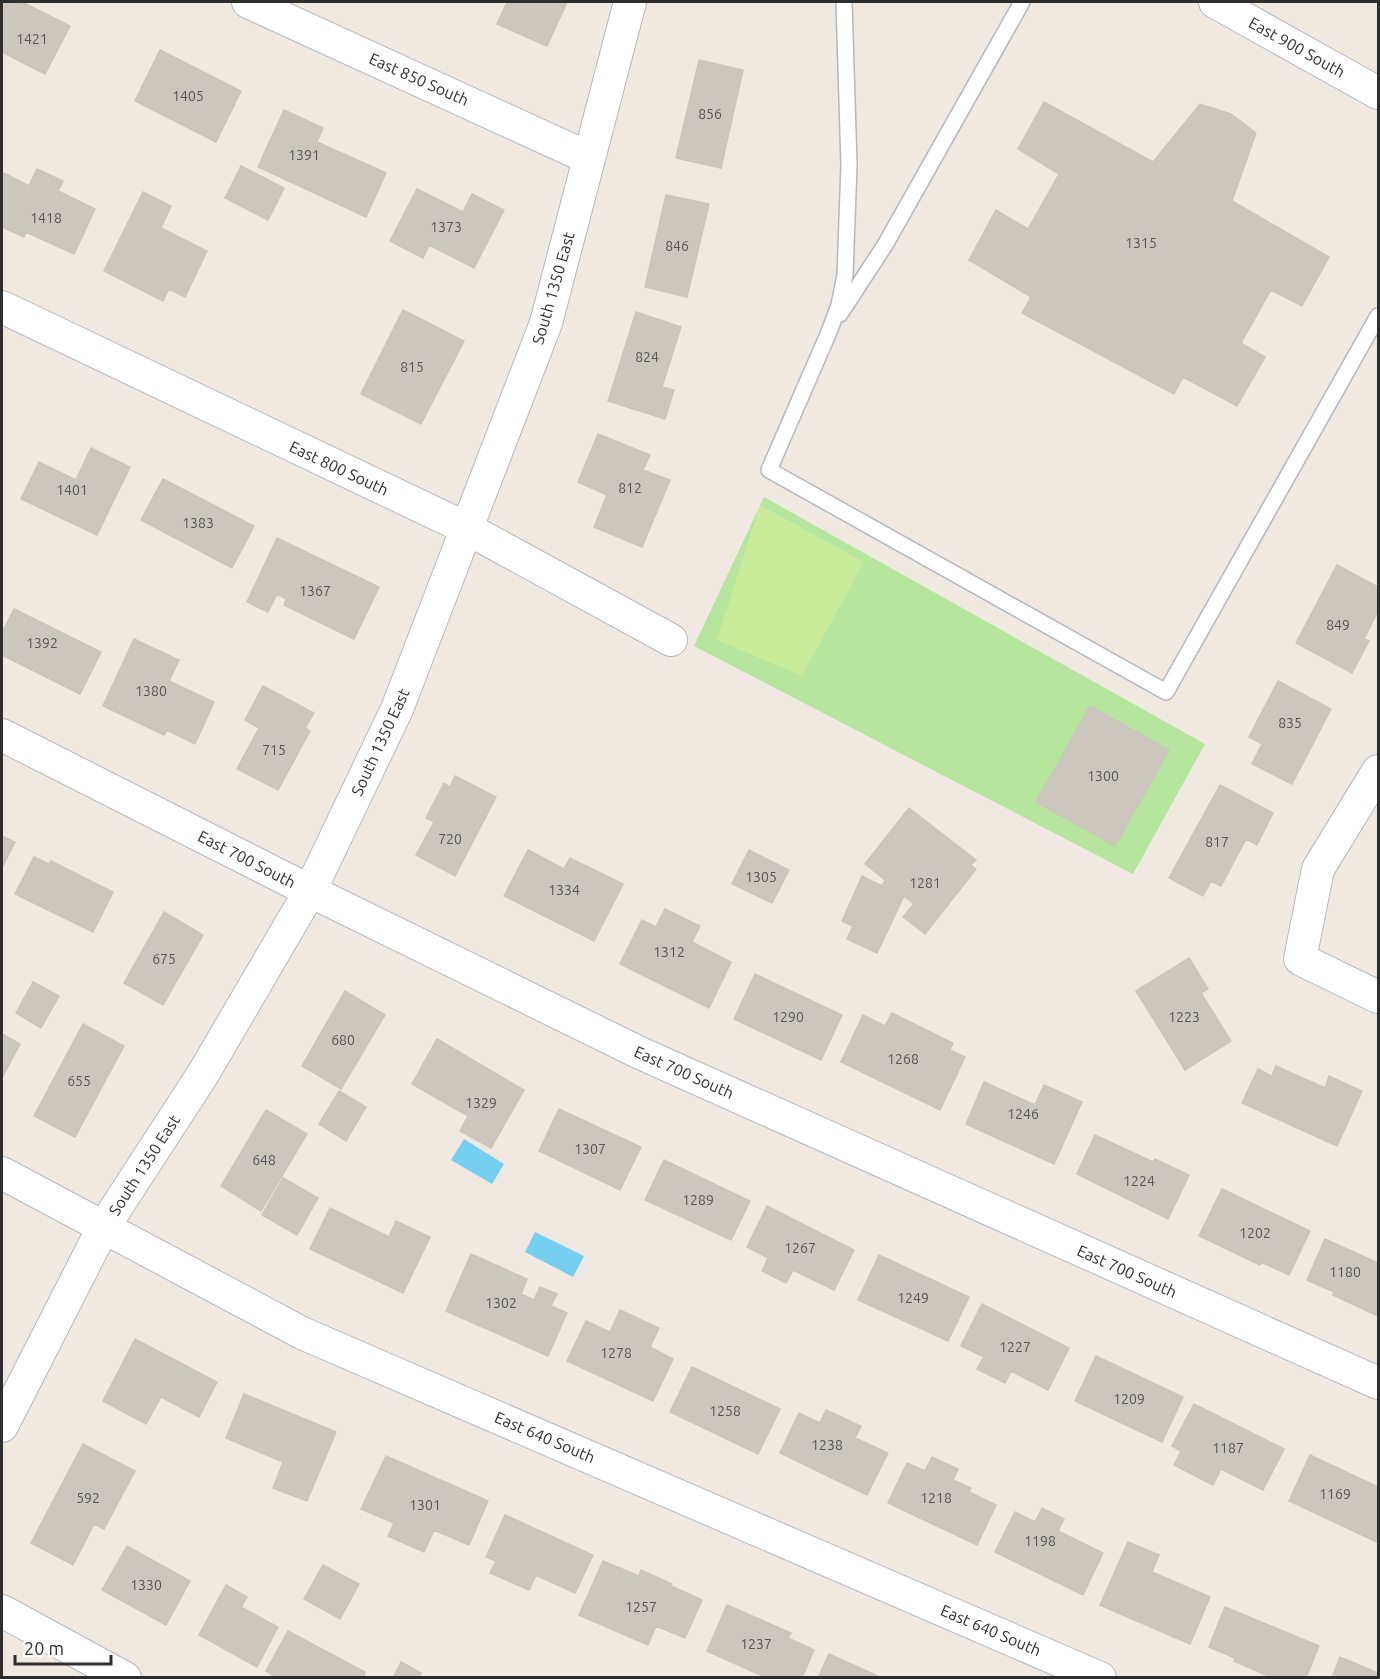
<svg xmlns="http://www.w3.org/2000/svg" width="1380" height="1679" viewBox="0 0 1380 1679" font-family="Ubuntu,sans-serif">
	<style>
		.green { fill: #b6e59e }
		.pitch { fill: #c9ec9a }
		.water { fill: #75cff0 }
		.building { fill: #cbc7bf; stroke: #cbc5ba; stroke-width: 1.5 }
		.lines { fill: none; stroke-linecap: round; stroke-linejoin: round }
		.service-casing { stroke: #b4b7c1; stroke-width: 18 }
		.minor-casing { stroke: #b4b7c1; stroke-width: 34 }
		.service { stroke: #fff; stroke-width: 15 }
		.minor { stroke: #fff; stroke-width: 32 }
		.labels { text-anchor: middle; stroke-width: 6; stroke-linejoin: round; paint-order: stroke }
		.number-label { font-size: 14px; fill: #555452 }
		.street-label { font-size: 16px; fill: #2e2e2e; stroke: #fff }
	</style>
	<rect width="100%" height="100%" fill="#efe9e1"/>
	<path class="green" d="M764,497L1205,744L1133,874L694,646Z"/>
	<path class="pitch" d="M760,505L864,562L802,676L717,640Z"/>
	<path class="water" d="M464,1139L504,1164L492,1184L451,1160Z
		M535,1232L584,1256L573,1277L525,1252Z"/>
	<path class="building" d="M2,2H22L70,26L45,74L2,52Z
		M507,2H567L547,46L497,24Z
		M160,50L241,91L216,142L135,101Z
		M699,60L743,70L721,168L676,158Z
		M1044,102L1153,162L1200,104L1231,114L1256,133L1232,201L1329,257L1302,306L1271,290L1241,343L1265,357L1237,406L1183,377L1174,394L1022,313L1031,297L969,260L996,210L1028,229L1059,174L1018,149Z
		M284,110L323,128L317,142L386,173L366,217L258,167Z
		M241,166L284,188L268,220L225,198Z
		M37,169L63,181L58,191L95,209L74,254L26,232L24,237L2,227V178L4,173L29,186Z
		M417,189L463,212L472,194L504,210L474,268L429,245L423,258L390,241Z
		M143,192L171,206L161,228L207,251L185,297L169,289L163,301L104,271Z
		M666,195L709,204L687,297L645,287Z
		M403,310L464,341L421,424L361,394Z
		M636,312L681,327L662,387L674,390L665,419L608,401Z
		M598,434L650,455L643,470L670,480L642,547L594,527L607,495L578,482Z
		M91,448L130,467L97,535L21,499L39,462L76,480Z
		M163,479L254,526L232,568L141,520Z
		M277,538L379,587L354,639L284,605L286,599L277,594L268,612L247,602Z
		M1337,565L1378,587V611L1364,639L1369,641L1352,673L1296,643Z
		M14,609L101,652L80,694L2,655V633Z
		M134,639L179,660L169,681L214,702L195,744L167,730L164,735L103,706Z
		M1278,681L1331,709L1292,784L1252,764L1262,744L1249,737Z
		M263,686L314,713L305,728L310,731L278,790L237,769L259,728L245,720Z
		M1090,706L1169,750L1115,846L1036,802Z
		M455,776L496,797L455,876L416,855L434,822L426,818L444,783L450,787Z
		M1220,785L1273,813L1257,845L1246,839L1221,886L1211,881L1203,896L1169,878Z
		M909,808L976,860L971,865L976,869L925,934L903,917L914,904L904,896L877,953L847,939L853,926L842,921L862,876L882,886L885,880L865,864Z
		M2,836L15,842L2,868Z
		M528,850L564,869L570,858L623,884L594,941L504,896Z
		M749,850L789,870L772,903L732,884Z
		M34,857L49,864L51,861L113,892L93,932L15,894Z
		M665,909L700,926L692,942L731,962L709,1008L620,964L642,920L656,927Z
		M164,912L203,935L163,1005L124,983Z
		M1189,958L1208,989L1201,993L1231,1041L1185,1070L1136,991Z
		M755,974L842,1015L821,1060L734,1019Z
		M33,982L59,996L41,1028L16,1013Z
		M345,991L385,1015L341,1089L302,1066Z
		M892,1013L953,1043L950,1050L965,1057L940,1110L841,1062L863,1015L885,1026Z
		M83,1024L124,1046L75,1137L34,1116Z
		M2,1034L20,1044L2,1078Z
		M437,1039L524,1090L491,1148L460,1131L468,1116L412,1084Z
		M1276,1066L1325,1088L1329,1076L1362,1091L1337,1146L1242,1103L1258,1069L1272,1076Z
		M984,1082L1035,1105L1044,1085L1082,1102L1054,1164L966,1124Z
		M339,1091L366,1107L346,1141L319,1124Z
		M559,1109L641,1147L620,1190L539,1151Z
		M266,1110L307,1134L261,1211L221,1186Z
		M1095,1135L1153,1162L1155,1159L1189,1175L1168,1219L1077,1174Z
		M664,1160L750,1201L731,1240L645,1200Z
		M283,1178L318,1198L297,1235L262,1215Z
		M1222,1189L1310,1231L1289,1275L1261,1262L1260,1265L1199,1236Z
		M767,1206L854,1250L834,1290L793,1270L786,1283L762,1271L768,1258L747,1247Z
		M330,1208L389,1237L396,1221L430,1237L403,1293L310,1249Z
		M1325,1239L1378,1263V1316L1333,1295L1334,1292L1307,1280Z
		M471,1254L527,1279L521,1294L534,1300L540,1287L557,1294L551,1306L567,1313L548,1356L446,1311Z
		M879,1255L969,1297L948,1341L858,1300Z
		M982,1304L1069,1348L1048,1390L1011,1371L1005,1383L977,1369L984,1357L961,1346Z
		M620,1310L659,1328L650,1347L673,1359L653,1401L567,1361L586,1321L610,1332Z
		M135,1339L217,1382L199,1417L161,1397L146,1424L103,1401Z
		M1096,1356L1183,1397L1162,1442L1075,1401Z
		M692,1367L780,1409L758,1454L670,1412Z
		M244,1394L336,1432L307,1501L273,1488L283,1462L226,1438Z
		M1194,1404L1284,1449L1263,1490L1221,1469L1213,1485L1174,1465L1181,1451L1172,1446Z
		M826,1410L861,1426L855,1438L888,1453L867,1495L780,1453L799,1413L820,1423Z
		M83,1444L135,1471L104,1529L94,1524L73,1565L31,1543Z
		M1310,1455L1378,1487L1377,1542L1289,1501Z
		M386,1456L488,1501L469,1545L434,1530L424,1552L388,1536L394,1523L361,1509Z
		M932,1457L958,1469L953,1480L971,1488L969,1492L996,1505L977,1545L888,1503L907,1463L925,1471Z
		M1042,1508L1064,1519L1058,1531L1103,1553L1083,1595L995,1552L1015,1512L1035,1522Z
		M505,1515L593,1555L575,1593L536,1575L529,1590L490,1573L496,1561L486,1557Z
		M1128,1542L1159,1555L1152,1572L1210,1597L1190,1644L1100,1605Z
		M127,1546L190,1581L166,1625L102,1590Z
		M603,1561L639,1576L641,1570L672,1584L671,1586L702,1600L685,1638L656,1626L648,1645L579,1615Z
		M323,1565L359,1584L340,1619L304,1599Z
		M226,1585L247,1597L241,1607L278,1627L257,1667L199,1635Z
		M727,1605L791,1633L788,1638L814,1650L802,1678H767L707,1651Z
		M1225,1607L1319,1646L1306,1678H1273L1234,1661L1235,1658L1209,1647Z
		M288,1631L365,1672L363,1678H278L266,1671Z
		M829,1654L882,1678H818Z
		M1340,1657L1378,1673V1678H1332Z
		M401,1662L421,1673L418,1678H393Z"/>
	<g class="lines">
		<defs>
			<path id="service" d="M844,2L849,165L845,275L839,305L829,332L769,470L1166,692L1378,316
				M840,314L885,245L1022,2"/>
			<path id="minor" d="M248,2L589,158
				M1215,2L1378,93
				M2,307L466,528L671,640
				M2,735L310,891L640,1053L1378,1383
				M1378,771L1318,869L1300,959L1378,997
				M2,1173L302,1333L1100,1678
				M2,1426L103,1228L203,1074L310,891L397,709L546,323L630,2
				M2,1611L125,1678"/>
		</defs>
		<use href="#service" class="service-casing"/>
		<use href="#minor" class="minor-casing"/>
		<use href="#service" class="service"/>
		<use href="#minor" class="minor"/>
	</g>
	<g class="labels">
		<g class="number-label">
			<text x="32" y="44">1421</text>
			<text x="188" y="101">1405</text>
			<text x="710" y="119">856</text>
			<text x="304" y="160">1391</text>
			<text x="46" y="223">1418</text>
			<text x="446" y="232">1373</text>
			<text x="1141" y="248">1315</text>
			<text x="677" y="251">846</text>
			<text x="647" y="362">824</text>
			<text x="412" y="372">815</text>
			<text x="630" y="493">812</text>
			<text x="72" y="495">1401</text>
			<text x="198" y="528">1383</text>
			<text x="315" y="596">1367</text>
			<text x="1338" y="630">849</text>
			<text x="42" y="648">1392</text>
			<text x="151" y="696">1380</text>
			<text x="1290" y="728">835</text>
			<text x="274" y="755">715</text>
			<text x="1103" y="781">1300</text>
			<text x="450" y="844">720</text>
			<text x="1217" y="847">817</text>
			<text x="761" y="882">1305</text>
			<text x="925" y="888">1281</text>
			<text x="564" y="895">1334</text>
			<text x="669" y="957">1312</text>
			<text x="164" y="964">675</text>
			<text x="788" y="1022">1290</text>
			<text x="1184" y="1022">1223</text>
			<text x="343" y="1045">680</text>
			<text x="903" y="1064">1268</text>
			<text x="79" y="1086">655</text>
			<text x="481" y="1108">1329</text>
			<text x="1023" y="1119">1246</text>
			<text x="590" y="1154">1307</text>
			<text x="264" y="1165">648</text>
			<text x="1139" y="1186">1224</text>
			<text x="698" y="1205">1289</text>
			<text x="1255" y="1238">1202</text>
			<text x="800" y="1253">1267</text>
			<text x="1345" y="1277">1180</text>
			<text x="913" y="1303">1249</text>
			<text x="501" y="1308">1302</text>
			<text x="1015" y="1352">1227</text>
			<text x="616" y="1358">1278</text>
			<text x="1129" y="1404">1209</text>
			<text x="725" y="1416">1258</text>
			<text x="827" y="1450">1238</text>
			<text x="1228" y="1453">1187</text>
			<text x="1335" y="1499">1169</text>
			<text x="88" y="1503">592</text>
			<text x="936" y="1503">1218</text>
			<text x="425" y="1510">1301</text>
			<text x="1040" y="1546">1198</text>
			<text x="146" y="1590">1330</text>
			<text x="641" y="1612">1257</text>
			<text x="756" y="1649">1237</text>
		</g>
		<g class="street-label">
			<text transform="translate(1297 47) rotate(29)" y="6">East 900 South</text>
			<text transform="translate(419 79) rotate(24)" y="6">East 850 South</text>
			<text transform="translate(553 288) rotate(-74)" y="6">South 1350 East</text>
			<text transform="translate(339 468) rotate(25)" y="6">East 800 South</text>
			<text transform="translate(380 742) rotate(-65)" y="6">South 1350 East</text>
			<text transform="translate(247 859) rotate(27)" y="6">East 700 South</text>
			<text transform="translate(684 1072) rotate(24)" y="6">East 700 South</text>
			<text transform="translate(144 1165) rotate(-57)" y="6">South 1350 East</text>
			<text transform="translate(1127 1271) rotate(24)" y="6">East 700 South</text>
			<text transform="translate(545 1437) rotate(23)" y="6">East 640 South</text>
			<text transform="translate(991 1630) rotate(23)" y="6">East 640 South</text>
		</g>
	</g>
	<rect width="1380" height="1679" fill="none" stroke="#2e2e2e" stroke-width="6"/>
	<path d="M15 1655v9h96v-9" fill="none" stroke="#2e2e2e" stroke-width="3"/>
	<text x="24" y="1655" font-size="18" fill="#2e2e2e" stroke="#ffffff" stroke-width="4.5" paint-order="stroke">20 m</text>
</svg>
